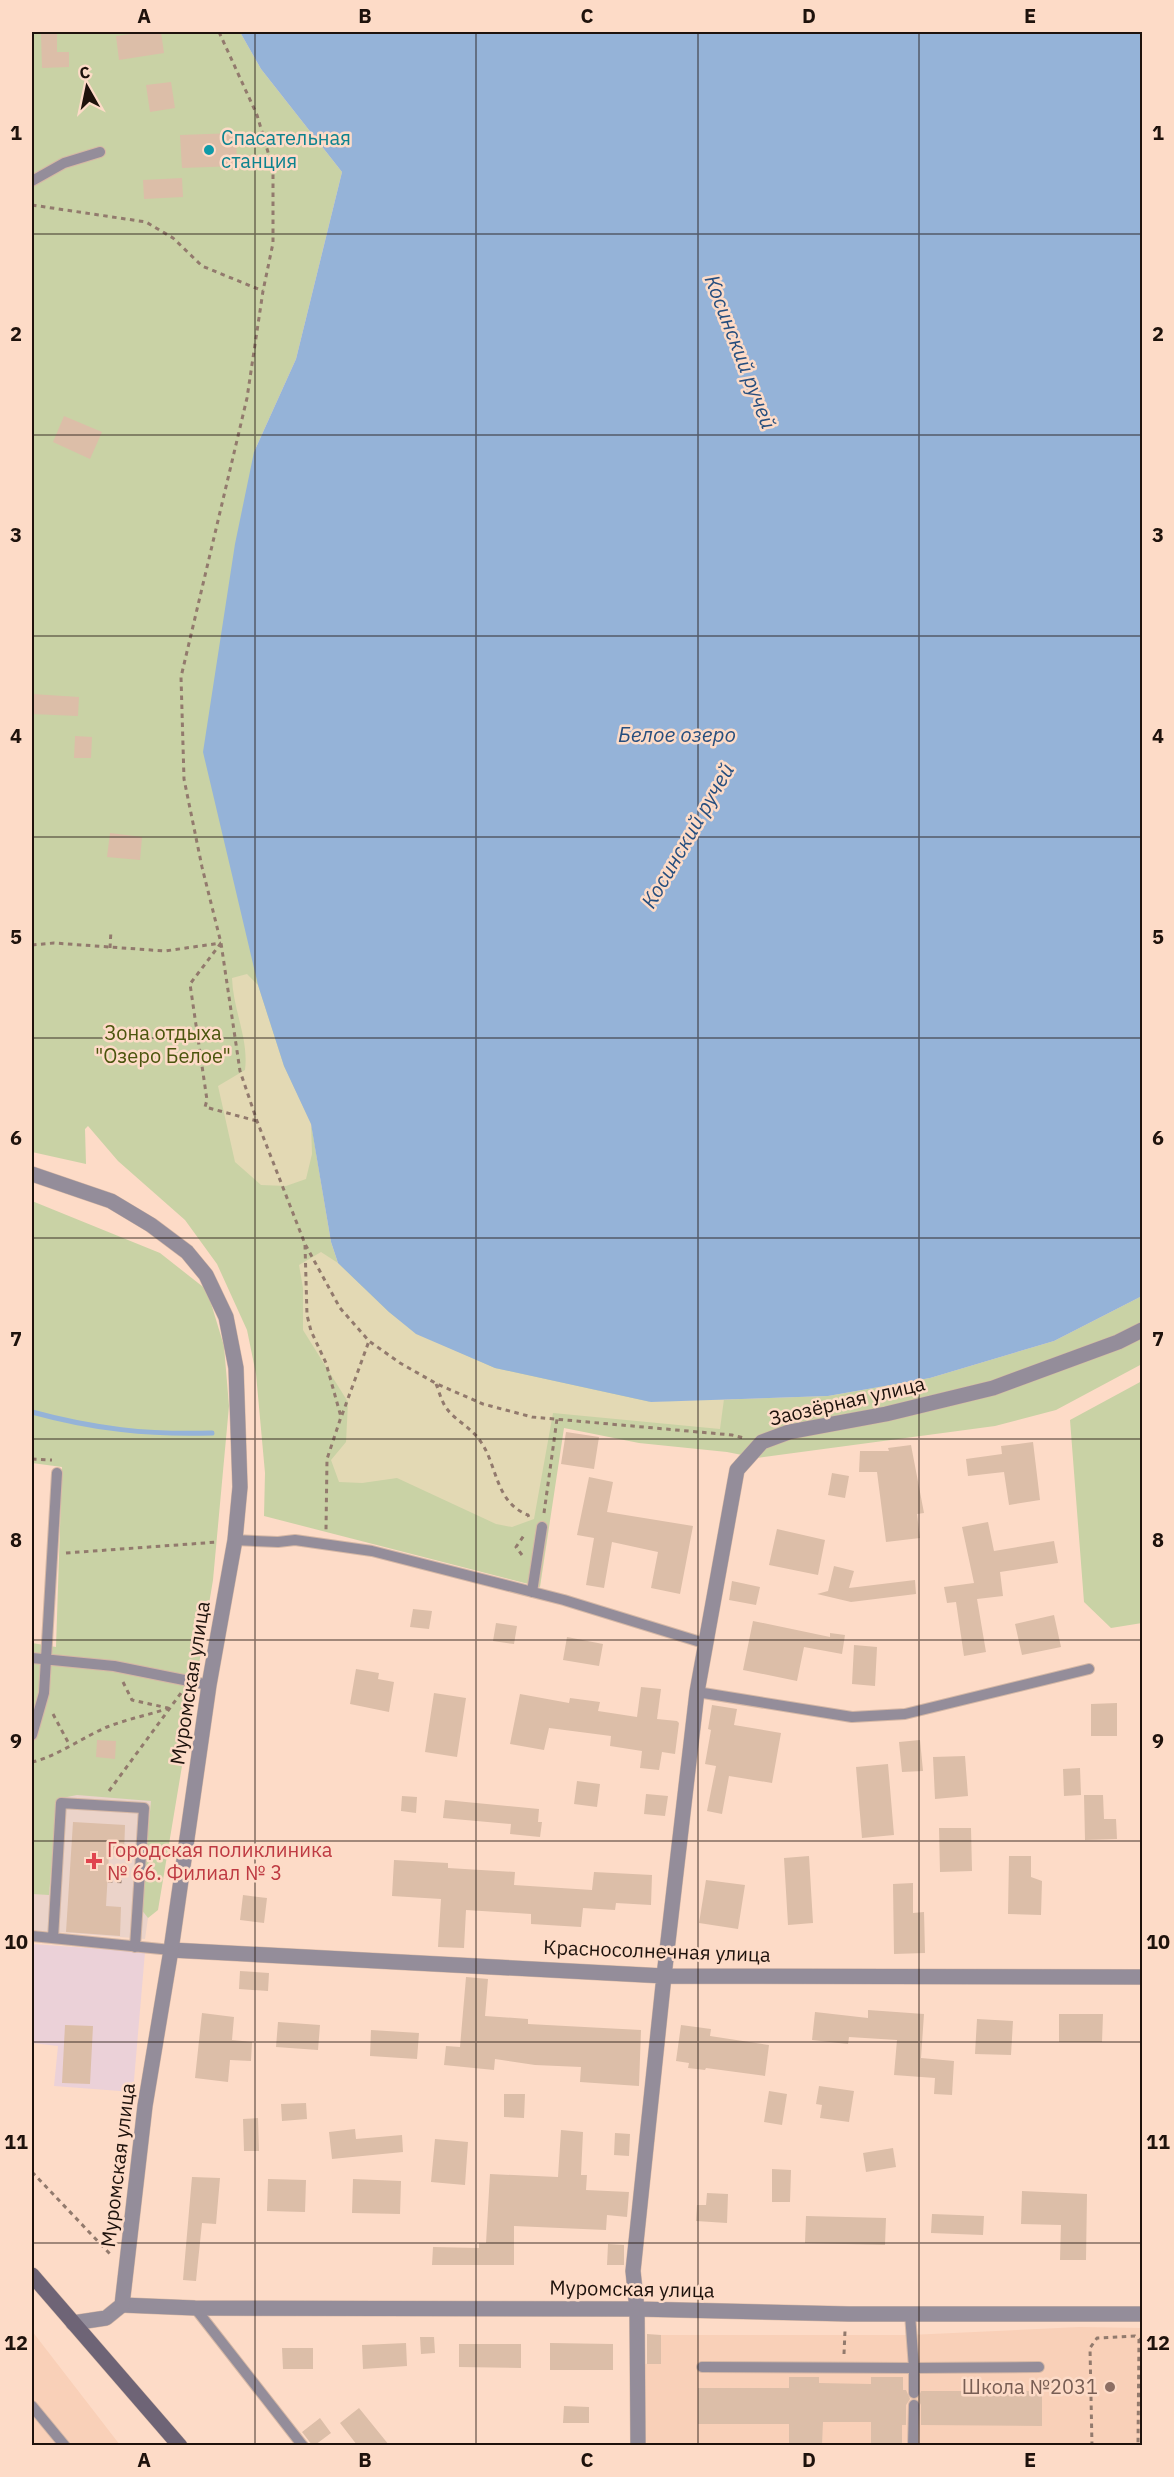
<svg xmlns="http://www.w3.org/2000/svg" width="1174" height="2477" viewBox="0 0 1174 2477" font-family="'IBM Plex Sans',sans-serif">
	<style>
		.built { fill: #f9d0b8 }
		.industrial { fill: #ebd1d8 }
		.medical { fill: #ebd3c9 }
		.green { fill: #c9d2a5 }
		.sand { fill: #e3d9b4 }
		.water { fill: #95b3d8 }
		.lines { fill: none; stroke-linecap: round; stroke-linejoin: round }
		.stream { stroke: #95b3d8; stroke-width: 5 }
		.building { fill: #dcbea8 }
		.service-casing { stroke: #d5b7a5; stroke-width: 12 }
		.minor-casing { stroke: #d5b7a5; stroke-width: 16 }
		.tertiary-casing { stroke: #d5b7a5; stroke-width: 16 }
		.secondary-casing { stroke: #d5b7a5; stroke-width: 16 }
		.path { stroke: #927a6d; stroke-width: 3; stroke-dasharray: 4.5 4.5; stroke-linecap: butt }
		.service { stroke: #948d9a; stroke-width: 10 }
		.minor { stroke: #948d9a; stroke-width: 15 }
		.tertiary { stroke: #948d9a; stroke-width: 15 }
		.secondary { stroke: #6e6476; stroke-width: 15 }
		.grid { fill: none; stroke: #1e120c; stroke-width: 1.5; stroke-opacity: 0.55 }
		.culture-dot { fill: #0f9aa8; stroke: #fddbc7; stroke-width: 2 }
		.health-dot { fill: #e0444e; stroke: #fddbc7; stroke-width: 2 }
		.education-dot { fill: #8d6e63; stroke: #fddbc7; stroke-width: 2 }
		.labels { text-anchor: middle; stroke-width: 5; stroke-linejoin: round; paint-order: stroke }
		.culture-label { font-size: 20px; fill: #0d838f; stroke: #fddbc7; text-anchor: start }
		.park-label { font-size: 20px; fill: #4b550d; stroke: #fddbc7 }
		.street-label { font-size: 20px; fill: #1e120c; stroke: #fddbc7 }
		.health-label { font-size: 20px; fill: #be3a42; stroke: #fddbc7; text-anchor: start }
		.education-label { font-size: 20px; fill: #785e54; stroke: #fddbc7; text-anchor: end }
		.water-label { font-size: 21px; font-style: italic; fill: #264e7e; stroke: #fddbc7 }
		.neatline { fill: none; stroke: #1e120c; stroke-width: 2 }
		.grid-label { font-size: 20px; text-anchor: middle; font-weight: bold; fill: #1e120c }
	</style>
	<rect width="100%" height="100%" fill="#fddbc7"/>
	<path class="built" d="M1079,2327L1142,2328V2445H644L643,2364L661,2363V2335H910Z
		M32,2331L120,2445H32Z"/>
	<path class="industrial" d="M32,1944L145,1952L133,2092L54,2086L58,2046L32,2043Z"/>
	<path class="medical" d="M96,1757L115,1759L166,1792L145,1939L32,1930V1767Z"/>
	<path class="green" d="M32,32H240L261,69L342,172L296,359L254,452L311,1123L331,1242L338,1263L651,1402L828,1396L930,1378L1054,1341L1142,1296V1364L1056,1410L995,1426L757,1458L727,1452L639,1443L564,1428L540,1587L264,1516L265,1473L256,1374L247,1330L217,1264L185,1220L118,1161L88,1126L85,1129L86,1164L32,1152Z
		M32,1201L160,1253L207,1290L224,1346L229,1406L213,1580L158,1910L148,1918L141,1909L151,1801L77,1795L57,1799L49,1895L32,1894V1643L56,1647L62,1467L32,1463Z
		M1142,1381V1623L1111,1628L1084,1602L1070,1420Z"/>
	<path class="sand" d="M247,974L258,985L284,1066L311,1123L312,1154L306,1179L286,1186L261,1185L235,1162L218,1086L245,1070C249,1039 233,1010 232,978Z
		M321,1252L338,1263L389,1312L416,1333L495,1368L651,1402L724,1399L720,1429L553,1413L534,1519L512,1527L496,1524L397,1478L362,1483L339,1482L331,1460L346,1442L348,1402L303,1330V1288L299,1265Z"/>
	<path class="water" d="M240,32H1142V1296L1054,1341L930,1378L828,1396L651,1402L495,1368L416,1334L389,1312L338,1263L331,1242L311,1124L284,1066L258,985L203,752L235,544L254,452L296,359L342,172L261,69Z"/>
	<g class="lines">
		<path class="stream" d="M32,1412C94,1429 148,1435 212,1433"/>
	</g>
	<path class="building" d="M145,32H161L164,53L119,60L116,36Z
		M57,33V52H69V67L42,68L41,34Z
		M171,82L175,108L150,112L146,85Z
		M236,133L237,166L182,168L180,135Z
		M182,178L183,197L144,199L143,180Z
		M64,416L102,432L90,459L53,442Z
		M32,694L79,697L78,716L32,714Z
		M75,736L92,737L91,758H74Z
		M110,833L142,837L140,860L107,857Z
		M566,1432L599,1437L594,1469L561,1464Z
		M1033,1442L1040,1500L1009,1505L1004,1472L968,1476L966,1459L1002,1454L1001,1446Z
		M911,1445L924,1513L917,1514L920,1538L886,1542L877,1472H859L860,1451H889L888,1448Z
		M832,1473L849,1476L845,1498L828,1495Z
		M589,1477L613,1482L607,1512L693,1526L680,1594L651,1588L658,1552L612,1542L604,1588L586,1585L594,1538L577,1535Z
		M988,1522L994,1551L1054,1541L1058,1563L1000,1572L1003,1596L977,1599L986,1652L964,1656L956,1602L947,1603L944,1587L974,1583L962,1527Z
		M777,1529L825,1540L818,1575L769,1565Z
		M834,1566L854,1571L849,1588L915,1580L916,1594L851,1602L817,1594L828,1591Z
		M732,1581L760,1587L756,1605L729,1600Z
		M413,1609L432,1611L429,1629L410,1627Z
		M1054,1615L1061,1647L1022,1655L1015,1624Z
		M753,1621L830,1637V1633L845,1635L842,1654L804,1647L797,1681L743,1670Z
		M496,1623L517,1626L514,1644L493,1641Z
		M567,1637L603,1644L599,1666L563,1660Z
		M854,1645L877,1647L875,1686L852,1684Z
		M356,1669L379,1673L378,1679L394,1682L389,1712L350,1704Z
		M641,1687L661,1689L657,1719L677,1721L679,1723L675,1754L662,1752L659,1770L640,1768L642,1751L610,1746L611,1736L549,1728L544,1750L510,1744L520,1694L569,1703L570,1698L600,1702L598,1711L637,1717Z
		M434,1693L466,1698L457,1757L425,1752Z
		M1117,1703V1736H1091V1704Z
		M712,1705L737,1709L734,1725L781,1733L772,1783L729,1776L722,1814L707,1811L716,1766L705,1764L711,1730L708,1729Z
		M97,1740L116,1741L115,1759L96,1757Z
		M920,1740L923,1771L902,1772L899,1742Z
		M965,1756L968,1796L935,1799L933,1757Z
		M888,1764L894,1835L862,1838L856,1767Z
		M1080,1768L1081,1795L1064,1796L1063,1769Z
		M577,1781L600,1784L597,1807L574,1804Z
		M646,1794L668,1796L665,1816L644,1814Z
		M1084,1795H1103L1104,1819H1116L1117,1839L1085,1840Z
		M402,1796L417,1797L416,1813L401,1811Z
		M445,1800L539,1809L538,1822H542L540,1837L510,1834L511,1824L443,1818Z
		M73,1822L125,1825L124,1855L109,1854L106,1906L121,1907L120,1936L66,1932Z
		M939,1828H971L972,1871L940,1872Z
		M809,1856L813,1923L788,1925L784,1858Z
		M1009,1856H1031V1877L1042,1881L1041,1915L1008,1914Z
		M394,1860L448,1863V1868L515,1872L514,1885L592,1890L594,1872L652,1875L651,1905L616,1903L615,1910L583,1908L581,1927L531,1924V1914L466,1910L464,1948L438,1947L441,1899L392,1896Z
		M706,1880L745,1885L738,1929L699,1923Z
		M913,1883V1913L924,1912L925,1953L894,1954L893,1884Z
		M243,1895L267,1898L264,1923L240,1920Z
		M240,1971L269,1973L268,1991L239,1989Z
		M466,1977L488,1979L485,2016L528,2019V2024L641,2030L639,2086L580,2082L581,2067L535,2065L495,2059L494,2070L444,2065L446,2046L460,2047Z
		M868,2010L924,2014L921,2058L954,2061L952,2095L934,2094L935,2078L894,2075L897,2040L849,2037L848,2044L812,2040L815,2012L868,2018Z
		M202,2013L234,2017L232,2040L252,2042L251,2061L230,2060L228,2082L195,2078Z
		M1059,2014H1103L1102,2042H1059Z
		M977,2019L1013,2021L1011,2055L975,2054Z
		M278,2022L320,2025L318,2050L276,2047Z
		M65,2025L93,2026L90,2084L62,2083Z
		M681,2025L711,2029L710,2036L769,2045L765,2076L706,2068L705,2070L688,2068L689,2063L676,2061Z
		M371,2030L419,2033L417,2059L370,2056Z
		M819,2086L854,2091L849,2122L820,2118L822,2105L816,2104Z
		M769,2091L787,2094L782,2125L764,2122Z
		M504,2094H525L524,2118L504,2117Z
		M306,2103L307,2119L282,2121L281,2104Z
		M258,2118L259,2151H244L243,2119Z
		M355,2129L356,2139L402,2135L403,2152L332,2159L329,2132Z
		M561,2130L583,2132L581,2175H587L586,2190L629,2192L627,2217L607,2215L606,2230L514,2226V2265H432L433,2247L479,2248V2243H486L490,2174L558,2177Z
		M615,2133L630,2134L629,2156L614,2155Z
		M435,2139L468,2142L465,2185L431,2182Z
		M893,2148L896,2167L866,2172L863,2153Z
		M772,2169L791,2170L790,2202H772Z
		M192,2177L220,2178L216,2224L202,2223L196,2281L183,2280Z
		M268,2179L306,2180L305,2212L267,2211Z
		M353,2179L401,2181L400,2214L352,2213Z
		M1022,2191L1087,2194L1086,2260H1060L1061,2225L1021,2224Z
		M707,2193L728,2194L727,2223L696,2221L697,2205H706Z
		M932,2214L984,2216L983,2235L931,2233Z
		M806,2216L886,2218L885,2245L805,2243Z
		M608,2244L624,2245V2265H607Z
		M647,2334L661,2335V2364H647Z
		M420,2337H434L435,2353L421,2354Z
		M406,2343L407,2366L363,2369L362,2345Z
		M550,2343L613,2344V2370H550Z
		M459,2344H521V2368L459,2367Z
		M282,2348H313V2369H283Z
		M789,2377H819V2383L871,2384V2377H903V2390H906L910,2399L906,2405V2425H902V2445H871V2422H823L822,2445H789V2424H698V2388H789Z
		M921,2391H1042V2426L921,2425V2405L918,2399Z
		M564,2406L589,2407V2423H563Z
		M359,2408L389,2445H357L340,2423Z
		M320,2418L331,2433L315,2445H312L302,2432Z"/>
	<g class="lines">
		<defs>
			<path id="service" d="M32,181L64,163L100,152
				M235,1540L278,1542L295,1540L372,1551L564,1600L707,1644
				M532,1592L542,1527
				M32,1658L114,1666L209,1685
				M697,1692L852,1717L905,1714L1089,1669
				M32,1735L44,1693L57,1473
				M32,1936L171,1950
				M53,1938L61,1803L144,1808L135,1947
				M195,2308L303,2446
				M910,2314L914,2368L1039,2367
				M702,2367L914,2368V2393
				M32,2406L65,2446
				M913,2446L914,2405"/>
			<path id="minor" d="M171,1950L664,1976L1142,1977
				M122,2305L195,2308L637,2309L849,2314H1142
				M638,2446L637,2309L633,2271L664,1976L697,1692L737,1470L762,1442L789,1432L886,1414L993,1388L1118,1342L1142,1330"/>
			<path id="tertiary" d="M32,1174L111,1201L151,1225L187,1252L206,1275L226,1317L236,1368L240,1487L235,1540L209,1685L171,1950L145,2106L122,2305L106,2318L73,2323"/>
			<path id="secondary" d="M32,2275L180,2446"/>
		</defs>
		<use href="#service" class="service-casing"/>
		<use href="#minor" class="minor-casing"/>
		<use href="#tertiary" class="tertiary-casing"/>
		<use href="#secondary" class="secondary-casing"/>
		<path class="path" d="M219,32L257,115L273,169V243L263,291L247,398L181,677L184,779L202,867L221,943L240,1071L257,1121L305,1244L340,1308L369,1341L400,1363L437,1384L483,1404L532,1417L732,1435L744,1438
			M32,205L146,222L173,238L202,266L263,291
			M221,943L190,984L207,1100L205,1107L257,1121
			M32,945L54,943L165,951L221,943
			M110,948L111,930
			M305,1245L307,1315L311,1331L326,1363L341,1417L327,1459L326,1530
			M436,1384C439,1391 442,1403 447,1409C456,1421 472,1428 481,1442C498,1467 495,1502 528,1515L530,1520
			M342,1415L369,1341
			M32,1459L52,1460
			M544,1513L557,1419
			M66,1553L218,1542
			M522,1555L516,1547L525,1534
			M123,1682L132,1700L168,1708
			M53,1714L69,1744
			M32,1762C56,1757 83,1737 107,1727C127,1719 149,1715 169,1708
			M109,1791L181,1693
			M108,1881L124,1882
			M32,2172L111,2255
			M844,2354L845,2331
			M1092,2446L1090,2348L1097,2338L1135,2336L1139,2339L1138,2446"/>
		<use href="#service" class="service"/>
		<use href="#minor" class="minor"/>
		<use href="#tertiary" class="tertiary"/>
		<use href="#secondary" class="secondary"/>
	</g>
	<path class="grid" d="M255,32V2446M476,32V2446M698,32V2446M919,32V2446M32,234H1142M32,435H1142M32,636H1142M32,837H1142M32,1038H1142M32,1238H1142M32,1439H1142M32,1640H1142M32,1841H1142M32,2042H1142M32,2243H1142"/>
	<circle class="culture-dot" cx="209" cy="150" r="6"/>
	<path class="health-dot" d="M91 1852h6v6h6v6h-6v6h-6v-6h-6v-6h6z"/>
	<circle class="education-dot" cx="1110" cy="2387" r="6"/>
	<g class="labels">
		<g class="culture-label">
			<text x="221" y="145">Спасательная<tspan x="221" dy="23">станция</tspan></text>
		</g>
		<g class="park-label">
			<text x="163" y="1040">Зона отдыха<tspan x="163" dy="23">"Озеро Белое"</tspan></text>
		</g>
		<g class="street-label">
			<text transform="translate(847 1401) rotate(-13)" y="7">Заозёрная улица</text>
			<text transform="translate(190 1683) rotate(-81)" y="7">Муромская улица</text>
			<text transform="translate(657 1951) rotate(2)" y="7">Красносолнечная улица</text>
			<text transform="translate(118 2165) rotate(-83)" y="7">Муромская улица</text>
			<text transform="translate(632 2289) rotate(1)" y="7">Муромская улица</text>
		</g>
		<g class="health-label">
			<text x="107" y="1857">Городская поликлиника<tspan x="107" dy="23">№ 66. Филиал № 3</tspan></text>
		</g>
		<g class="education-label">
			<text x="1098" y="2394">Школа №2031</text>
		</g>
		<g class="water-label">
			<text transform="translate(740 352) rotate(69)" y="7">Косинский ручей</text>
			<text x="677" y="742">Белое озеро</text>
			<text transform="translate(688 836) rotate(-60)" y="7">Косинский ручей</text>
		</g>
	</g>
	<rect width="1174" height="2477" fill="none" stroke="#fddbc7" stroke-width="66"/>
	<g transform="translate(87 87) rotate(351)" stroke="#fddbc7" stroke-width="4.5" paint-order="stroke">
	<path d="M0-4.5L10 22L0 15L-10 22Z" fill="#1e120c"/>
	<text y="-9" font-size="16" font-weight="bold" text-anchor="middle" fill="#1e120c">С</text>
	</g>
	<rect x="33" y="33" width="1108" height="2411" class="neatline"/>
	<g class="grid-label">
		<text x="144" y="23">A</text>
		<text x="365" y="23">B</text>
		<text x="587" y="23">C</text>
		<text x="809" y="23">D</text>
		<text x="1030" y="23">E</text>
		<text x="16" y="140">1</text>
		<text x="1158" y="140">1</text>
		<text x="16" y="341">2</text>
		<text x="1158" y="341">2</text>
		<text x="16" y="542">3</text>
		<text x="1158" y="542">3</text>
		<text x="16" y="743">4</text>
		<text x="1158" y="743">4</text>
		<text x="16" y="944">5</text>
		<text x="1158" y="944">5</text>
		<text x="16" y="1145">6</text>
		<text x="1158" y="1145">6</text>
		<text x="16" y="1346">7</text>
		<text x="1158" y="1346">7</text>
		<text x="16" y="1547">8</text>
		<text x="1158" y="1547">8</text>
		<text x="16" y="1748">9</text>
		<text x="1158" y="1748">9</text>
		<text x="16" y="1949">10</text>
		<text x="1158" y="1949">10</text>
		<text x="16" y="2149">11</text>
		<text x="1158" y="2149">11</text>
		<text x="16" y="2350">12</text>
		<text x="1158" y="2350">12</text>
		<text x="144" y="2467">A</text>
		<text x="365" y="2467">B</text>
		<text x="587" y="2467">C</text>
		<text x="809" y="2467">D</text>
		<text x="1030" y="2467">E</text>
	</g>
</svg>
